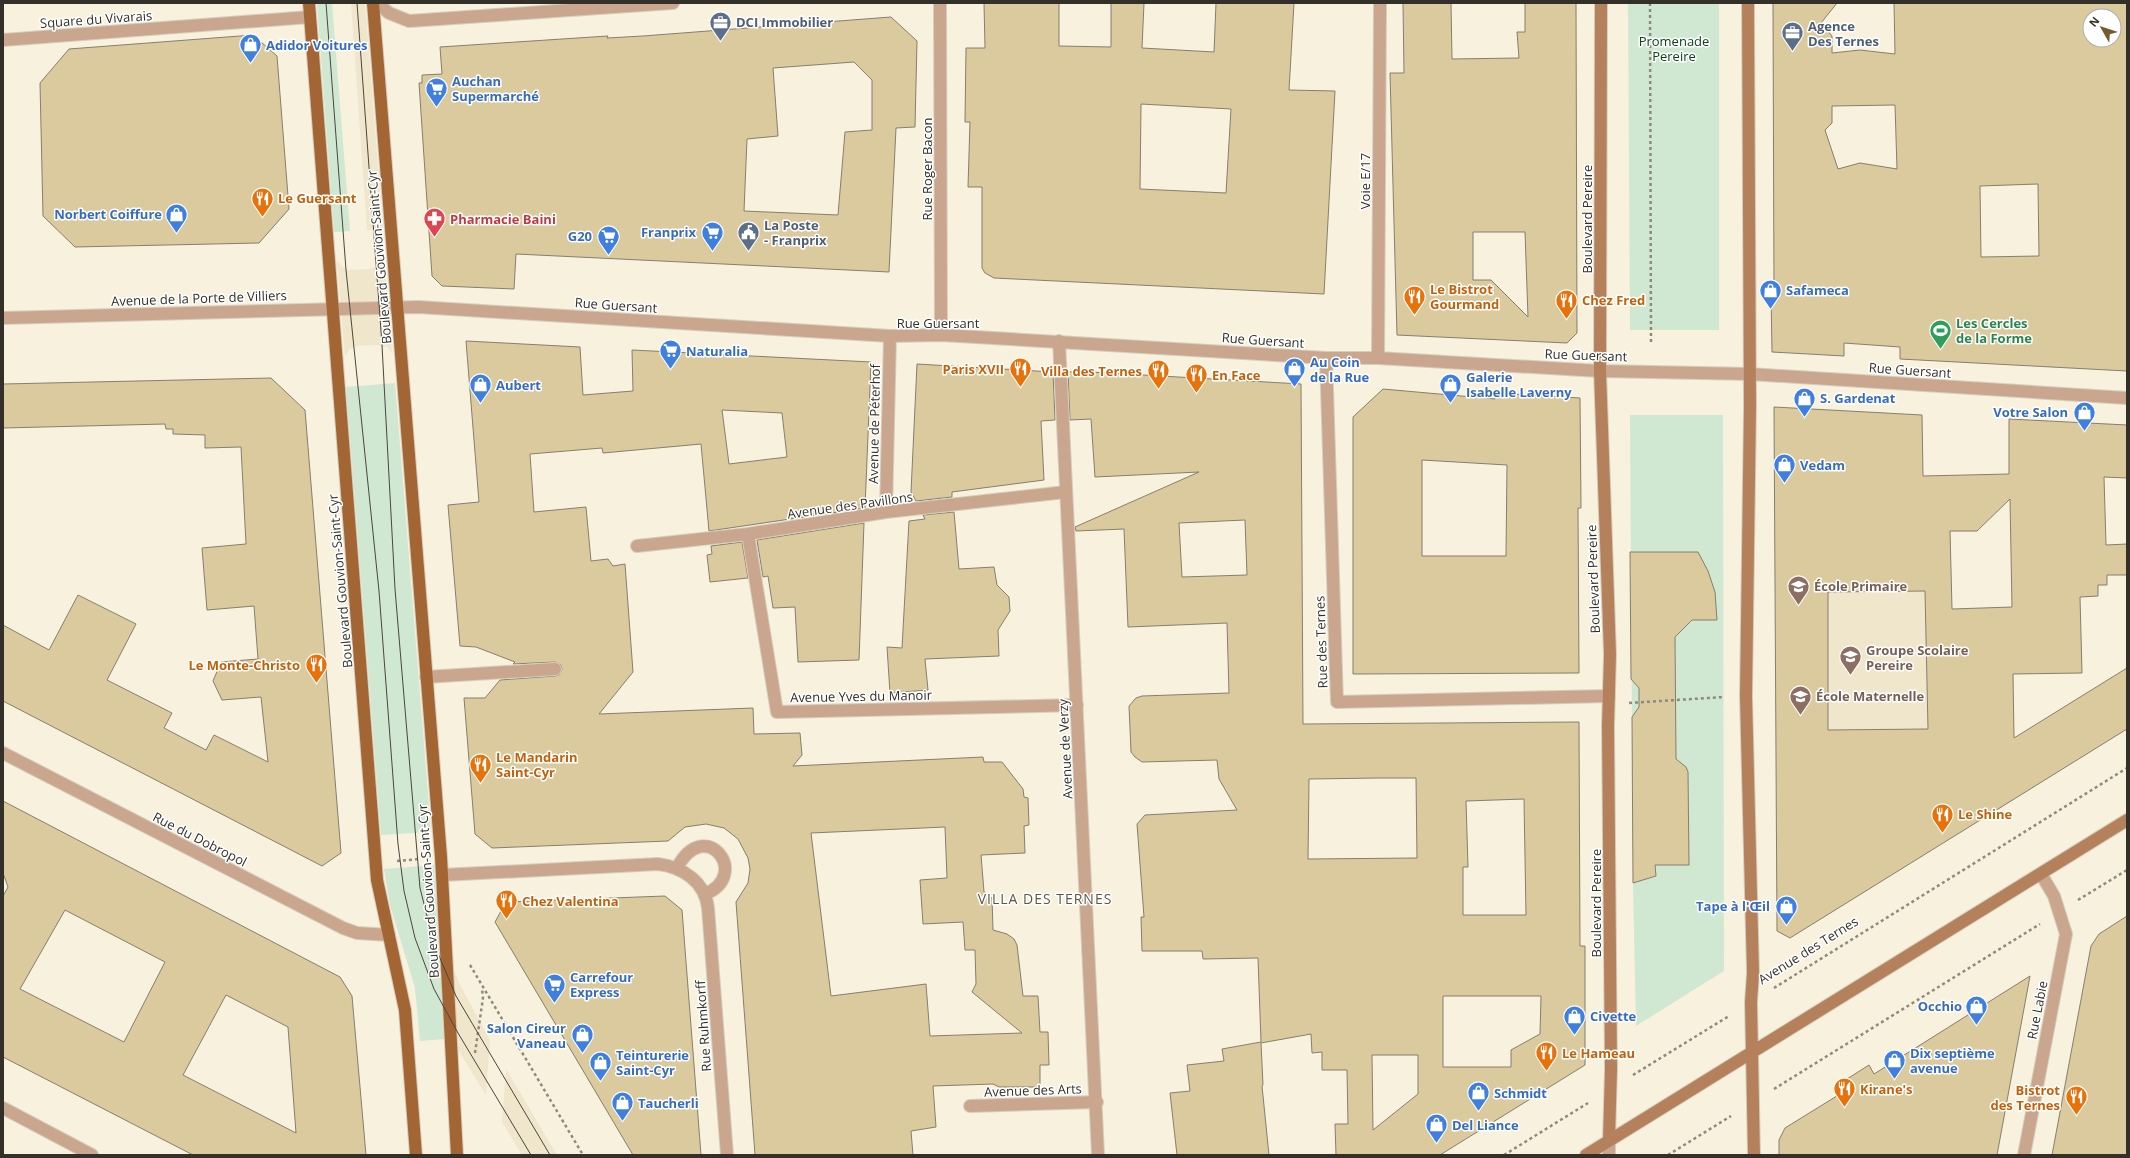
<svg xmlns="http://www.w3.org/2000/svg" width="2130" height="1158" viewBox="0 0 2130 1158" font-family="'Open Sans',sans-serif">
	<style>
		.built { fill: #efe6cc }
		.green { fill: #d0e7d1 }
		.building { fill: #daca9e; stroke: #857f6e; fill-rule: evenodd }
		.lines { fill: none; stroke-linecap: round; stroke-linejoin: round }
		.lane-casing { stroke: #d5cebd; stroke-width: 14 }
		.street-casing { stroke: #d5cebd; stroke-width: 14 }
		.secondary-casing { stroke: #d5cebd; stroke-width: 14 }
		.primary-casing { stroke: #d5cebd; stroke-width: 14 }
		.path { stroke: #8f8a7e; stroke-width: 2.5; stroke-dasharray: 3 3; stroke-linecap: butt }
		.lane { stroke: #caa68e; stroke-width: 12 }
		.street { stroke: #caa68e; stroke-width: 12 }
		.secondary { stroke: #b5815c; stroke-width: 12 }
		.primary { stroke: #a46535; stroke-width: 12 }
		.tram { stroke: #4a463e; stroke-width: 1 }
		.labels { text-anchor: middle; stroke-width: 3; stroke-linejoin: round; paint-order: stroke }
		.street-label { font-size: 13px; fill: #333029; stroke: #fff }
		.service-label { font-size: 13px; font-weight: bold; fill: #4e5e75; stroke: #fff; text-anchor: start }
		.park-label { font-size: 13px; fill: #0b4318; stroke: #fff }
		.shop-label { font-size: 13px; font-weight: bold; fill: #366cbe; stroke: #fff; text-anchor: start }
		.food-label { font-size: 13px; font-weight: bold; fill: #c56008; stroke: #fff; text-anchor: start }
		.health-label { font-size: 13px; font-weight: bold; fill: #be3a42; stroke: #fff; text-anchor: start }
		.leisure-label { font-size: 13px; font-weight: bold; fill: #27864d; stroke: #fff; text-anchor: start }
		.education-label { font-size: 13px; font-weight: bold; fill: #785e54; stroke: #fff; text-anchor: start }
		.neighbourhood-label { font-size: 14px; letter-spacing: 1px; fill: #5c5646; stroke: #fff }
	</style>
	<rect width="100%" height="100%" fill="#f8f1de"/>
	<path class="built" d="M351,3H365L383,229L367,230Z
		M384,258L392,353L387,347L376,345L356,346L349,350L345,356L337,261L346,270L369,269L377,267Z
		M1924,525L1928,744L1829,746L1775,529Z
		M439,932L459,983L490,1040L486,1095L444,1027Z
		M506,1069L557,1155H522L502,1122Z"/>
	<path class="green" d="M317,3H332L350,231L334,232Z
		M1628,3H1719V330H1630Z
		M395,383L431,832L381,835L346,387Z
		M1630,415H1723L1724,971L1636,1026L1633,886Z
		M434,865L444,1039L420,1041L415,988L390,905L384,869Z"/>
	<path class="building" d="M984,3H1059V46L1111,47V3H1144L1142,48L1214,52L1216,3H1294L1289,90L1335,91L1324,294L994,278L985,273L982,268V187H968L970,122H965L966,48H985ZM1141,104L1231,109L1226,193L1140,189Z
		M1403,3H1451L1452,59L1519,58L1517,32H1525V3H1576L1577,333L1567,343L1397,335L1390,73H1404ZM1473,232H1525L1528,317L1491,280H1473Z
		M1773,3H1837L1821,23L1832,36V53L1860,50L1895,54L1894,3H2127V371L1900,359V347L1844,343V356L1772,352L1771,294H1774ZM2090,16H2114V40H2090ZM1895,105L1897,169L1860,163L1838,169L1825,130L1832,123V106ZM2038,184L2039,256L1981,257L1980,186Z
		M891,17L917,41L915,127L896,128L889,272L516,254L514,289L442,286L432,276L419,83H422V75L442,74L440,47L608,36L607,38L643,36ZM854,62L872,80V130L845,132L838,215L744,211L747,139L778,136L773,68Z
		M253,35L277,56L289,209L259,243L75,247L43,216L40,83L69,49Z
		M466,341L580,347L583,395L633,391L632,350L871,362L865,508L709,531L701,444L603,453L602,448L530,454L534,512L586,507L591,561L608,559L613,566L625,564L633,672L599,714L753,708L754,734L800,733L802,755L793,766L983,757L984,762H1002L1023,789L1024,797L1028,798L1029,825L1024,826L1025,853L981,855L984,892L992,898L993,930L1007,934L1014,939L1017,945L1023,996H1038L1040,1032H1048L1049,1065H1040V1087H999L993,1084L933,1086L936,1127L911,1131L913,1155H755L736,902L748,883L750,869L748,858L738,839L724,828L706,824L685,827L668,841L492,848L475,834L464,698H485L500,680L555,676L559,675L562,669L561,665L555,662L513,664L515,662L476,647L460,646L448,505L479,502ZM722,410L782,413L787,457L729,464ZM945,827L947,878L920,880L923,924L963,922L965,950H975L976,984L972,992L1022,1033L930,1036L926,984L831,996L811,833Z
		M917,364L1053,372L1055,420L1041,421L1044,480L952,492V497L916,501L911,492Z
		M1090,371V372L1108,373L1301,384L1303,724L1579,722L1580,946H1585V1065L1440,1155H1336L1335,1124H1348L1347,1070H1322V1052L1312,1053L1311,1034L1261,1043L1263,1085L1262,1086L1269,1155H1177L1170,1093L1190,1091L1187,1065L1224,1061L1222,1049L1261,1042L1258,958L1203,959L1202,951H1142L1141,917H1144L1137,824L1145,815L1237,810L1219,779L1217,760L1142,762L1135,757L1131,752L1129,706L1136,698L1142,696L1229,693L1227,623L1128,627L1124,529L1076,531L1075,527L1199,472L1095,477L1091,419L1070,420L1068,372ZM1245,520L1247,575L1182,577L1179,523ZM1379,778H1416L1417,858L1308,859L1309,779ZM1524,799L1526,915H1463V867H1468L1466,801ZM1443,996H1541L1540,1034L1511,1050V1067H1443ZM1372,1055H1418V1094L1373,1130Z
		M271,378L305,410L341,853L322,866L3,701V625L49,650L78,595L136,624L107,680L172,713L164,728L206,750L214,735L268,762L261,697L222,700L213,681L221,662L258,659L254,606L207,610L202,548L246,544L241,447L205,448V435L173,434V429H166L165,424L3,428V384Z
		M1383,389L1495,399V393L1580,398L1581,508H1578L1579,673L1353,674V417ZM1422,460L1507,465L1506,556H1422Z
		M1774,407L1922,415L1923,476L2009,474V419L2127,425V478L2104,477L2106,545L2127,544V575H2107V585H2098V596L2080,597L2082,673L2013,674L2014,738L2127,668V729L1790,938L1777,931ZM2010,499L2012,607L1952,609L1950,531H1977ZM1925,591L1928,729L1828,730V592Z
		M954,512L959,569L994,567L997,585L1009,597L1010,611L998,630L999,656L925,659L928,690L890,693L887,647L902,648L909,521L925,519L923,515Z
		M864,523L859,660L798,662L795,607L773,608L768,576L763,577L757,540Z
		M742,542L748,578L710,582L707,555L712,554L711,546Z
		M1630,552H1698L1708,571L1715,592L1717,620H1692L1675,637L1676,759L1686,767L1688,772L1689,865H1655L1656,876L1633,883L1632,717L1639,707V688L1631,679Z
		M3,801L340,977L352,996L366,1155H193L3,1057V896L8,887L3,873ZM65,910L165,962L124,1042L20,989ZM226,995L288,1027L296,1133L183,1075Z
		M665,896L682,910L701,1155H633L495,922L506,902Z
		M2127,916V1155H2052L2091,946L2099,934Z
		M2030,976L1997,1155H1779V1140L1785,1128L1840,1094L1836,1086L1869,1065L1874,1074Z"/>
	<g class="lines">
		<defs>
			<path id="lane" d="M3,40L310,17
				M1059,341L1098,1155"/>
			<path id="street" d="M377,3L389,13L409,21L673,3
				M940,3L941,335
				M3,318L418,307L890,336L941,335L1326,358H1378L1600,371L1750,374L2127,398
				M1326,358L1337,702L1609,696
				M1378,358L1380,3
				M886,512L890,336
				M748,534L777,712L1077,705
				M637,546L748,534L886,512L1066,492
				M426,677L555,669
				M3,753L343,928L357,933L389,935
				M677,868C705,814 752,875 705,894
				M442,875L658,864C683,867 705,882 708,908L727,1155
				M970,1106L1097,1102
				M3,1108L92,1155
				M1609,1155V1140
				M2024,1155L2066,934L2054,896L2041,874"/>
			<path id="secondary" d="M1601,3L1600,371L1610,654L1608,726L1611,1069L1609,1140
				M1748,3L1750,407L1746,696L1753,973L1751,1002L1754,1155
				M1586,1155L2127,820"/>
			<path id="primary" d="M309,3L377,880L405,1010L416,1155
				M373,3L441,857L457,1155"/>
		</defs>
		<use href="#lane" class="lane-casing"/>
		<use href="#street" class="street-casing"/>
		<use href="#secondary" class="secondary-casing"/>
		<use href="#primary" class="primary-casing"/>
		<path class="path" d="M1650,3L1651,342
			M1629,703L1724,697
			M397,861L419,859
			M2078,900L2127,870
			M470,965L583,1155
			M1774,988L2127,768
			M475,1053L483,998L482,989
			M1633,1075L1729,1016
			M1774,1089L2040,924
			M1504,1155L1588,1103
			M1668,1155L1731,1116"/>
		<use href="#lane" class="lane"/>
		<use href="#street" class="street"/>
		<use href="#secondary" class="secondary"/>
		<use href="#primary" class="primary"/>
		<path class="tram" d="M326,3L346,270L379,591L398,844L404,891L415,938L434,989L458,1033L531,1155
			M357,3L382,345L395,589L420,888L434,944L456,996L550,1155"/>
	</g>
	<defs>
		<symbol id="office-pin" viewBox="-11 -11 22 30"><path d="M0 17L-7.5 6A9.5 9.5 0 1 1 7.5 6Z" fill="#5c6f8a" stroke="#fff"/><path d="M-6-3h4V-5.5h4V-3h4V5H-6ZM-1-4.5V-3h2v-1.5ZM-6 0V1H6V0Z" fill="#fff"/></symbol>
		<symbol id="shop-pin" viewBox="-11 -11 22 30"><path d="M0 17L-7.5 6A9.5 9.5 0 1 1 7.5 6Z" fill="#3f7fe0" stroke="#fff"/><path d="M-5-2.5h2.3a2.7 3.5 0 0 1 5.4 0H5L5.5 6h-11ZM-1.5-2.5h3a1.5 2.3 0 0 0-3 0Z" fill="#fff"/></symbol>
		<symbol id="supermarket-pin" viewBox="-11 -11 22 30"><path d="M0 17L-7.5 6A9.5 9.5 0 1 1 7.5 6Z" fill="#3f7fe0" stroke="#fff"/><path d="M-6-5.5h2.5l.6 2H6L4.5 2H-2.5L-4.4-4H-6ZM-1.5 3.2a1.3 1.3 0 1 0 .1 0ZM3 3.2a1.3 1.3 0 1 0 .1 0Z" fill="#fff"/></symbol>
		<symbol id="restaurant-pin" viewBox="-11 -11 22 30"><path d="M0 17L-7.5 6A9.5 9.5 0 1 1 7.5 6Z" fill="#e8710a" stroke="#fff"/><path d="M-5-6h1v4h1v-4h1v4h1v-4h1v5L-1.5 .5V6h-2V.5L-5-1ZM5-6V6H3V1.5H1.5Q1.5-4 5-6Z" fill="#fff"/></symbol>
		<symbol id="pharmacy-pin" viewBox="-11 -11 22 30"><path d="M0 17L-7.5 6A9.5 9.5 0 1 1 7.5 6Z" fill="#e0444e" stroke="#fff"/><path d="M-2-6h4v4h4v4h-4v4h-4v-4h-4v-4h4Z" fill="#fff"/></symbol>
		<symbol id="civic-pin" viewBox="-11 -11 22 30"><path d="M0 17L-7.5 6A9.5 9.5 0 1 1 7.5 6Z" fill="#5c6f8a" stroke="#fff"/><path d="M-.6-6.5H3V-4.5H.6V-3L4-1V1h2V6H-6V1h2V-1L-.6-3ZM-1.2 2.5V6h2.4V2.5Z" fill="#fff"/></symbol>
		<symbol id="stadium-pin" viewBox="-11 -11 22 30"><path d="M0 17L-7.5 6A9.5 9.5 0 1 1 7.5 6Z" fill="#2e9e5b" stroke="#fff"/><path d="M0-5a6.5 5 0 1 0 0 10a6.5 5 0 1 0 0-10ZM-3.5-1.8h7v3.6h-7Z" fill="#fff"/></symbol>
		<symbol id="school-pin" viewBox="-11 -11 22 30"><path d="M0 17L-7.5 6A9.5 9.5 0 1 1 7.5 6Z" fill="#8d6e63" stroke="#fff"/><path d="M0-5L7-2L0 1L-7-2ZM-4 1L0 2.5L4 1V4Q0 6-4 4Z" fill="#fff"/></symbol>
	</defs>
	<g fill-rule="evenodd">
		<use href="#office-pin" x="708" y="10" width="25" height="34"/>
		<use href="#office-pin" x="1780" y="20" width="25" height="34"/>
		<use href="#shop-pin" x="238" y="32" width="25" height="34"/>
		<use href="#supermarket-pin" x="424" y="76" width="25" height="34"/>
		<use href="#restaurant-pin" x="250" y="186" width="25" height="34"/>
		<use href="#shop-pin" x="164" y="202" width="25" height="34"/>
		<use href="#pharmacy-pin" x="422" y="206" width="25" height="34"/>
		<use href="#supermarket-pin" x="700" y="220" width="25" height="34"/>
		<use href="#civic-pin" x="736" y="220" width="25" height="34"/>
		<use href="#supermarket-pin" x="596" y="224" width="25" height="34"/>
		<use href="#shop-pin" x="1758" y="278" width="25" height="34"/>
		<use href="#restaurant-pin" x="1402" y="284" width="25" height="34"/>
		<use href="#restaurant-pin" x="1554" y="288" width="25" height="34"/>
		<use href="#stadium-pin" x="1928" y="318" width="25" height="34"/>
		<use href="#supermarket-pin" x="658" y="338" width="25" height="34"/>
		<use href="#restaurant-pin" x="1008" y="356" width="25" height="34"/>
		<use href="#shop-pin" x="1282" y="356" width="25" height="34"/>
		<use href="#restaurant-pin" x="1146" y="358" width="25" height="34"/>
		<use href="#restaurant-pin" x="1184" y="362" width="25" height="34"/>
		<use href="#shop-pin" x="1438" y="372" width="25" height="34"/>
		<use href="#shop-pin" x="468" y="372" width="25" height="34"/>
		<use href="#shop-pin" x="1792" y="386" width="25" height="34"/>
		<use href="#shop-pin" x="2072" y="400" width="25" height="34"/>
		<use href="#shop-pin" x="1772" y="452" width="25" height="34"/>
		<use href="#school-pin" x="1786" y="574" width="25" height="34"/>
		<use href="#school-pin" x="1838" y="644" width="25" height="34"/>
		<use href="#restaurant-pin" x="304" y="652" width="25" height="34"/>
		<use href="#school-pin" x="1788" y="684" width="25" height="34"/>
		<use href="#restaurant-pin" x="468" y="752" width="25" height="34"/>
		<use href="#restaurant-pin" x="1930" y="802" width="25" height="34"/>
		<use href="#restaurant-pin" x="494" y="888" width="25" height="34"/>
		<use href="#shop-pin" x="1774" y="894" width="25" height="34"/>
		<use href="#supermarket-pin" x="542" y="972" width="25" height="34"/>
		<use href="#shop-pin" x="1964" y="994" width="25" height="34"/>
		<use href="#shop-pin" x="1562" y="1004" width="25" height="34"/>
		<use href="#shop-pin" x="570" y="1022" width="25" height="34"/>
		<use href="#restaurant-pin" x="1534" y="1040" width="25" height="34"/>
		<use href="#shop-pin" x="1882" y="1048" width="25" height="34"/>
		<use href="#shop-pin" x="588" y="1050" width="25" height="34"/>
		<use href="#restaurant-pin" x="1832" y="1076" width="25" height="34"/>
		<use href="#shop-pin" x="1466" y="1080" width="25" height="34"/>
		<use href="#restaurant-pin" x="2064" y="1084" width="25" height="34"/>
		<use href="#shop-pin" x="610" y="1090" width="25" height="34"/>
		<use href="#shop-pin" x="1424" y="1112" width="25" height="34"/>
	</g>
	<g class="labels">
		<g class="street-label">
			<text transform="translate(96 19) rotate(-4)" y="5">Square du Vivarais</text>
			<text transform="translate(927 169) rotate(-90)" y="5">Rue Roger Bacon</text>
			<text transform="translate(1365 181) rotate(-90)" y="5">Voie E/17</text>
			<text transform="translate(1587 219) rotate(-90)" y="5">Boulevard Pereire</text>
			<text transform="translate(379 257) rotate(-95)" y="5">Boulevard Gouvion-Saint-Cyr</text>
			<text transform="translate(199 298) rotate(-2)" y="5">Avenue de la Porte de Villiers</text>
			<text transform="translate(616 305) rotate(4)" y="5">Rue Guersant</text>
			<text x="938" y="328">Rue Guersant</text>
			<text transform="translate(1263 340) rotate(4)" y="5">Rue Guersant</text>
			<text transform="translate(1586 355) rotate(2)" y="5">Rue Guersant</text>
			<text transform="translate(1910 370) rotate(4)" y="5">Rue Guersant</text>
			<text transform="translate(874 424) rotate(-89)" y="5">Avenue de Péterhof</text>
			<text transform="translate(850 505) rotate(-8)" y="5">Avenue des Pavillons</text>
			<text transform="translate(1593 579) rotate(-92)" y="5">Boulevard Pereire</text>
			<text transform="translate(340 581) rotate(-95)" y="5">Boulevard Gouvion-Saint-Cyr</text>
			<text transform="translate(1321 642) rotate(-92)" y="5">Rue des Ternes</text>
			<text transform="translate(861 696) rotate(-1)" y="5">Avenue Yves du Manoir</text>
			<text transform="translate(1065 749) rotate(-93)" y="5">Avenue de Verzy</text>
			<text transform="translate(200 839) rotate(27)" y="5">Rue du Dobropol</text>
			<text transform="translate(428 891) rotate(-94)" y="5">Boulevard Gouvion-Saint-Cyr</text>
			<text transform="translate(1596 903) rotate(-90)" y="5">Boulevard Pereire</text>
			<text transform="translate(1808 950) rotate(-32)" y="5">Avenue des Ternes</text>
			<text transform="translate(2037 1010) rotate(-79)" y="5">Rue Labie</text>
			<text transform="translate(703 1026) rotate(-94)" y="5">Rue Ruhmkorff</text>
			<text transform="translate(1033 1090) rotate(-2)" y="5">Avenue des Arts</text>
		</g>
		<g class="service-label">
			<text x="736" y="27">DCI Immobilier</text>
			<text x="1808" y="31">Agence<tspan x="1808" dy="15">Des Ternes</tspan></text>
			<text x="764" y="230">La Poste<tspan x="764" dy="15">- Franprix</tspan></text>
		</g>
		<g class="park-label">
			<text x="1674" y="46">Promenade<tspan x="1674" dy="15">Pereire</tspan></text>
		</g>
		<g class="shop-label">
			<text x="266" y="50">Adidor Voitures</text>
			<text x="452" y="86">Auchan<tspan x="452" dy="15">Supermarché</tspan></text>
			<text x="162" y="219" text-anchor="end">Norbert Coiffure</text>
			<text x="696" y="237" text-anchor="end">Franprix</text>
			<text x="592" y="241" text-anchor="end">G20</text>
			<text x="1786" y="295">Safameca</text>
			<text x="686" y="356">Naturalia</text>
			<text x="1310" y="367">Au Coin<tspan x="1310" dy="15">de la Rue</tspan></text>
			<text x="1466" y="382">Galerie<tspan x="1466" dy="15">Isabelle Laverny</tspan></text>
			<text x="496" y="390">Aubert</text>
			<text x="1820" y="403">S. Gardenat</text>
			<text x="2068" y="417" text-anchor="end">Votre Salon</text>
			<text x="1800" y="470">Vedam</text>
			<text x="1770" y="911" text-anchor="end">Tape à l'Œil</text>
			<text x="570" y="982">Carrefour<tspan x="570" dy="15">Express</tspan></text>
			<text x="1962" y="1011" text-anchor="end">Occhio</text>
			<text x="1590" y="1021">Civette</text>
			<text x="566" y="1033" text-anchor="end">Salon Cireur<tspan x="566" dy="15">Vaneau</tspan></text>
			<text x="1910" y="1058">Dix septième<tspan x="1910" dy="15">avenue</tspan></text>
			<text x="616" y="1060">Teinturerie<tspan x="616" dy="15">Saint-Cyr</tspan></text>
			<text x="1494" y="1098">Schmidt</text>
			<text x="638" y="1108">Taucherli</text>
			<text x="1452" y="1130">Del Liance</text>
		</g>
		<g class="food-label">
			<text x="278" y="203">Le Guersant</text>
			<text x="1430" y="294">Le Bistrot<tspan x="1430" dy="15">Gourmand</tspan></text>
			<text x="1582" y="305">Chez Fred</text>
			<text x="1004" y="374" text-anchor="end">Paris XVII</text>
			<text x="1142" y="376" text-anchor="end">Villa des Ternes</text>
			<text x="1212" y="380">En Face</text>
			<text x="300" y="670" text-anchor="end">Le Monte-Christo</text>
			<text x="496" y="762">Le Mandarin<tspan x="496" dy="15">Saint-Cyr</tspan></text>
			<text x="1958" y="819">Le Shine</text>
			<text x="522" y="906">Chez Valentina</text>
			<text x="1562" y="1058">Le Hameau</text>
			<text x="1860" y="1094">Kirane's</text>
			<text x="2060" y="1095" text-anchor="end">Bistrot<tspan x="2060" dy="15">des Ternes</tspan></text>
		</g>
		<g class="health-label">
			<text x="450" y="224">Pharmacie Baini</text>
		</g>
		<g class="leisure-label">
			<text x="1956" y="328">Les Cercles<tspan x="1956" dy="15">de la Forme</tspan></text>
		</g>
		<g class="education-label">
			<text x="1814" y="591">École Primaire</text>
			<text x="1866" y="655">Groupe Scolaire<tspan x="1866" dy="15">Pereire</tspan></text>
			<text x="1816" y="701">École Maternelle</text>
		</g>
		<g class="neighbourhood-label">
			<text x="1045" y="904">VILLA DES TERNES</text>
		</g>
	</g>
	<rect width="2130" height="1158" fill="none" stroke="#333029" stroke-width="8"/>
	<g transform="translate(2102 28) rotate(309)"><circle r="19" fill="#ffffff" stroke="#adaca9"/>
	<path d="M0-3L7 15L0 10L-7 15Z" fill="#765b2d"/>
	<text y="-6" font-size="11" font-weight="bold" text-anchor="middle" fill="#333029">N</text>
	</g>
</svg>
